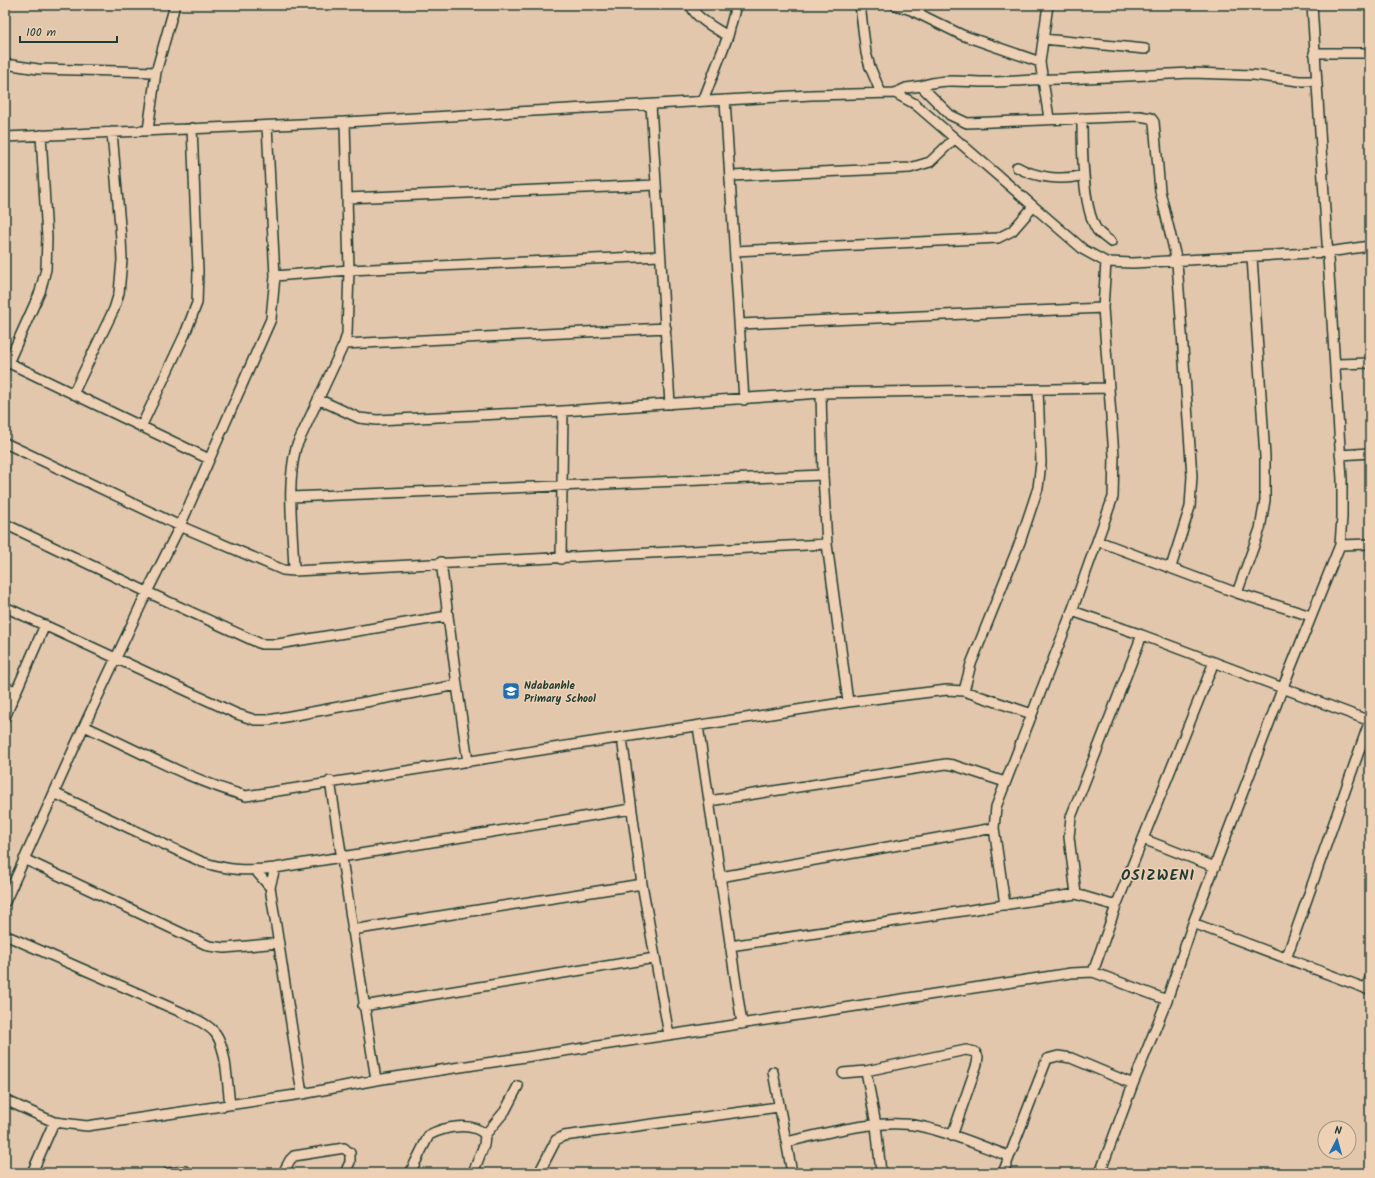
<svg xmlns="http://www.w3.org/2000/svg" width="1375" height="1178" viewBox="0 0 1375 1178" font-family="Kalam,sans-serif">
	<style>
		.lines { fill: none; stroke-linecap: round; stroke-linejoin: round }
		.minor-casing { stroke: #1f3d34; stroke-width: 12 }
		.minor { stroke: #eed0b4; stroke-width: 9 }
		.labels { text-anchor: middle; stroke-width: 3; stroke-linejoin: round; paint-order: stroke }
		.poi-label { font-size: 11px; font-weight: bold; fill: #1f3d34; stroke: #eed0b4; text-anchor: start }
		.district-label { font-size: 15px; font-weight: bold; letter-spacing: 1px; fill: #1f3d34; stroke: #eed0b4 }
	</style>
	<rect width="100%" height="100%" fill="#e2c7ac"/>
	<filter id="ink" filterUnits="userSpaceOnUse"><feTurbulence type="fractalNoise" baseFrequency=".025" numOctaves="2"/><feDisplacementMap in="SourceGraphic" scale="8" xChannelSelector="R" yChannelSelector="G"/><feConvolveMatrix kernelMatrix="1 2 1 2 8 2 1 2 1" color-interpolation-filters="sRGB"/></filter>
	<g filter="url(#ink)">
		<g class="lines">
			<defs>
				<path id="minor" d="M691,5C693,17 718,30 728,36
					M860,5L866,53L870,67L881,93
					M895,5L911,10L962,35L1040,62
					M1048,5L1040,62L1049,118
					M1043,39L1145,49
					M1314,53H1370
					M5,64L38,69L156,72
					M921,86C945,77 968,83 994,82C1017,82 1041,78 1064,79L1191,73L1253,75L1299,81H1316
					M895,93L906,88L921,86L950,115L967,123L1139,116L1151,118L1154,122L1160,191L1177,262L1192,476L1190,507L1171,567
					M725,100L744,400
					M703,101L728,36L736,5
					M651,105L670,404
					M1082,118C1082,145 1082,207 1097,230C1101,235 1106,238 1111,242
					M148,130L156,72L175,5
					M5,137L345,122L811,95L895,93L915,104L1084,250L1106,262L1133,263L1328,252L1370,246
					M1017,167C1036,178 1063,181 1084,175
					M731,176L910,168L930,162L954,139
					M347,198L656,185
					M735,251L998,238L1012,231L1033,207
					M275,276L349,270L660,256
					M740,324L1103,308
					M344,344L666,328
					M5,361L209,459
					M8,363L40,292L46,269L47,238L41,135
					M1336,364L1370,363
					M73,394L114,309L119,293L122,260L121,238L112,132
					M318,399L359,418L377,420L563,411L821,393L1109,388
					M141,427L185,334L197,303L198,271L192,128
					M5,443L180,526L283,570L294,571L827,544L823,475L821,393
					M1340,455L1370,453
					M291,497L823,475
					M5,524L147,592L261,644H278L448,616
					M1098,541L1237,593L1311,616
					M827,544L848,702
					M1340,545L1370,544
					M561,559L563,411
					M294,571C293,530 286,487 296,447L344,344L347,334L349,270L345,122
					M1237,593L1260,529L1265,500V457L1252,257
					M5,607L237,714L255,720H269L457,685L441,562
					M1072,611L1142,635L1370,721
					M457,685L468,762
					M5,687L15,691
					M964,691L971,664L1020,542L1038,488L1041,463L1038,390
					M5,717L45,625
					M84,726C135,749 192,781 246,796L848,702L947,690L964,691L1032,714
					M698,726L742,1024
					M622,738L642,884L669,1035
					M330,781L376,1080
					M54,793L202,862C231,871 246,871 275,868L631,809
					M709,801L946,764L953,765L1005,782
					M1143,839L1215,867
					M24,859L209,946L225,948L279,943
					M275,868L270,887L302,1094
					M255,870L270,887
					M720,877L994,828
					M1076,894L1069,837L1071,817L1142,635
					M5,902L84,726L147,592L180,526L271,319L275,276L267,126
					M1005,905L994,828L996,807L1072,611L1113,497L1114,456L1103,308L1106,262
					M1193,923L1370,990
					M352,930L642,884
					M5,935L183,1013C193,1018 209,1024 216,1034C227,1050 227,1085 230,1104
					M730,946L1076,894L1116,906
					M1286,959L1370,720
					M1093,972L1116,906L1214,662
					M1366,989L1370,978
					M363,1006L655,958
					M866,1071L876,1125L881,1173
					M773,1072L792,1173
					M843,1073L866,1071L966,1050L975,1052L978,1057L977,1064L952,1136
					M5,1100L54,1122L87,1126L302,1094L376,1080L1071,973L1093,972L1167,1000
					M485,1135L505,1111L518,1086
					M787,1142C825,1133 880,1118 919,1126C950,1132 980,1146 1009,1156
					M32,1173L54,1122
					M168,1173L185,1171L190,1173
					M283,1173L290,1160L294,1156L344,1148L350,1153V1162L345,1173
					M410,1173L429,1135C444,1127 473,1121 485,1135L484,1145L473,1173
					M539,1173L556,1140L564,1136L778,1107
					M1003,1173L1047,1059L1058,1056L1071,1058L1133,1084
					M1100,1173L1133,1084L1167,1000L1193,923L1283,687L1340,545L1342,517V479L1312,5"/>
			</defs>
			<use href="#minor" class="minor-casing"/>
			<use href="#minor" class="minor"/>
		</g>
	</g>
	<defs>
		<symbol id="school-square" viewBox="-11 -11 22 22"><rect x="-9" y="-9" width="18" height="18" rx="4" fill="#1f6fb2" stroke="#eed0b4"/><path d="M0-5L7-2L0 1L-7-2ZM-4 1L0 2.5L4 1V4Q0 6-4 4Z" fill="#fff"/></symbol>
	</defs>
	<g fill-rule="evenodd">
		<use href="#school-square" x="501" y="681" width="20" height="20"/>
	</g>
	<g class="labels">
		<g class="poi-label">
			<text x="524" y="689">Ndabanhle<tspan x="524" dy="13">Primary School</tspan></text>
		</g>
		<g class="district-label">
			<text x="1158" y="880">OSIZWENI</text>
		</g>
	</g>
	<rect width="1375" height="1178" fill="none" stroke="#eed0b4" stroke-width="20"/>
	<rect x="10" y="10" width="1355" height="1158" fill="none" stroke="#1f3d34" stroke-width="1.5" filter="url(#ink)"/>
	<g transform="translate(1337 1140) rotate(6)"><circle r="19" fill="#eed0b4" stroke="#9b9581"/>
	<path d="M0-3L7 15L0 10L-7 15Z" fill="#1f6fb2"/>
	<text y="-6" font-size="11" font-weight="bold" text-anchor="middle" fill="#1f3d34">N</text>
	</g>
	<path d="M20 36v6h97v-6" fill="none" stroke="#1f3d34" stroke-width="2"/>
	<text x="26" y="36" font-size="12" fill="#1f3d34" stroke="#eed0b4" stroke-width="3" paint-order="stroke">100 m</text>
</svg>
